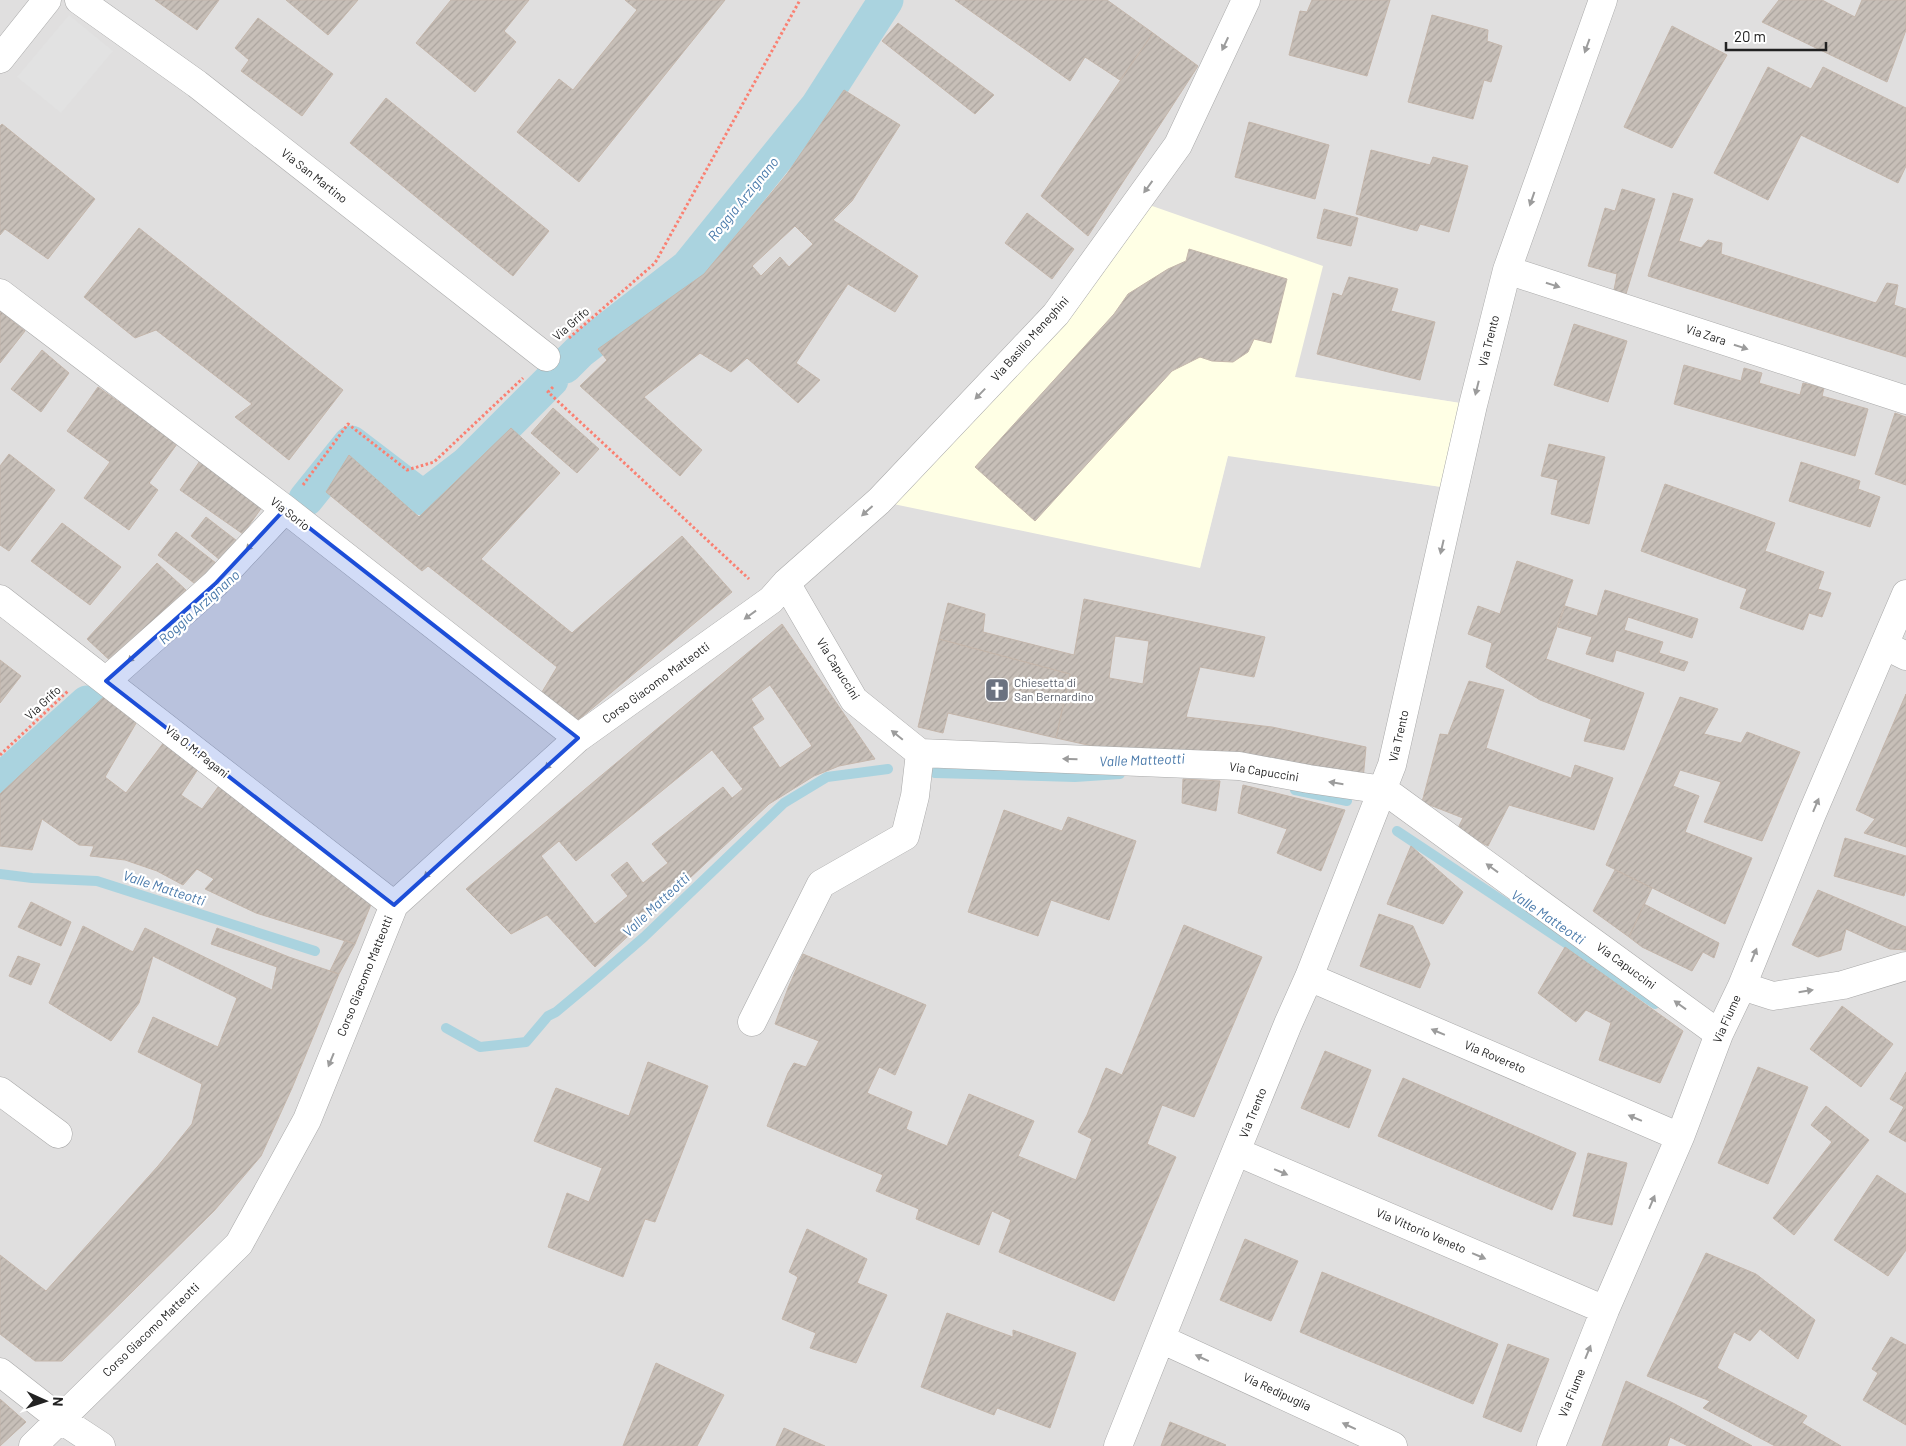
<svg xmlns="http://www.w3.org/2000/svg" width="1906" height="1446" viewBox="0 0 1906 1446" font-family="Barlow,sans-serif">
	<style>
		.residential { fill: #e0dfdf; fill-rule: evenodd }
		.education { fill: #ffffe5 }
		.parking { fill: #e2e2e2 }
		.lines { fill: none; stroke-linecap: round; stroke-linejoin: round }
		.stream { stroke: #aad3df; stroke-width: 10 }
		.canal { stroke: #aad3df; stroke-width: 35 }
		.building { fill: url(#building-hatch); stroke: #c4b6ab; fill-rule: evenodd }
		.minor-casing { stroke: #a9a9a9; stroke-width: 29 }
		.path { stroke: #fa8072; stroke-width: 3; stroke-dasharray: 2.5 2.5; stroke-linecap: butt }
		.minor { stroke: #fff; stroke-width: 28 }
		.oneway { fill: #9c9c9c }
		.marked { fill: #1d4ed8; fill-opacity: 0.2; stroke: #1d4ed8; stroke-width: 4; stroke-linejoin: round }
		.labels { text-anchor: middle; stroke-width: 4.5; stroke-linejoin: round; paint-order: stroke }
		.street-label { font-size: 12px; fill: #222; stroke: #fff }
		.worship-label { font-size: 12px; fill: #5b616d; stroke: #fff; text-anchor: start }
		.water-label { font-size: 14px; font-style: italic; fill: #4a7aab; stroke: #fff }
	</style>
	<defs>
		<pattern id="building-hatch" width="6" height="6" patternUnits="userSpaceOnUse" patternTransform="scale(1.25)"><rect width="6" height="6" fill="#c7bfb8"/><path d="M-1 1l2-2M0 6l6-6M5 7l2-2" fill="none" stroke="#aba49e"/></pattern>
	</defs>
	<rect width="100%" height="100%" fill="#f2efe9"/>
	<path class="residential" d="M0,0H1906V1446H0ZM1138,201L1294,377L1473,405L1455,489L1228,455L1200,568Z"/>
	<path class="education" d="M1138,201L1323,266L1295,377L1473,405L1455,489L1228,456L1200,568L879,501Z"/>
	<path class="parking" d="M69,15L113,51L61,113L17,77Z"/>
	<g class="lines">
		<path class="stream" d="M935,773L1075,777L1120,774
			M1295,790L1347,801
			M1397,831L1584,955L1655,1004
			M0,874L32,878L97,881L315,951
			M446,1028L480,1047L526,1042L548,1016L556,1012L592,982L644,937L784,803L827,777L888,769"/>
		<path class="canal" d="M565,366L580,351L688,267L818,106L886,0
			M306,499L351,443L423,498L466,465L551,380
			M0,781L87,703"/>
	</g>
	<path class="building" d="M155,0H219L197,30Z
		M286,0H358L328,35Z
		M451,0H529L504,31L516,42L475,92L416,43Z
		M625,0H725L579,182L517,132L559,79L573,90L637,10Z
		M955,0H1107L1153,33L1120,80L1085,57L1070,81Z
		M1312,0H1390L1367,76L1289,55L1300,11L1307,12Z
		M1779,0H1822L1855,17L1862,0H1906V30L1887,82L1762,22Z
		M1432,15L1488,30L1487,41L1502,46L1491,82L1484,80L1473,119L1408,102Z
		M258,18L333,74L302,116L241,71L249,60L235,48Z
		M898,23L994,95L975,114L882,41Z
		M1672,26L1727,55L1672,148L1624,127Z
		M1153,33L1198,66L1088,236L1041,196Z
		M1768,67L1811,89L1823,67L1906,108V166L1898,183L1801,135L1768,200L1714,173Z
		M844,90L900,125L852,201L833,220L918,276L895,312L848,284L796,363L820,380L798,403L747,358L731,372L700,353L644,397L702,450L680,476L580,386L607,360L598,349L704,274L787,174ZM795,226L813,244L789,267L780,257L761,276L752,266Z
		M386,98L549,231L513,276L350,143Z
		M1249,122L1329,145L1315,199L1235,177Z
		M2,124L95,199L48,259L5,229L0,235V126Z
		M1371,150L1430,165L1433,157L1468,166L1449,232L1420,224L1417,231L1356,214Z
		M1622,189L1655,199L1626,294L1614,290L1617,274L1588,266L1605,208L1615,211Z
		M1673,193L1693,199L1679,241L1701,248L1708,240L1722,243L1721,254L1876,303L1887,283L1898,285L1894,305L1906,309V357L1648,276Z
		M1324,209L1358,218L1351,246L1317,238Z
		M1027,213L1074,249L1052,279L1005,243Z
		M139,228L343,390L289,460L235,417L252,404L156,330L135,338L84,297Z
		M1189,249L1287,279L1271,343L1254,339L1248,352L1233,362L1212,361L1200,357L1172,371L1035,521L975,467L1114,314L1128,294L1168,269L1186,261Z
		M1349,277L1398,289L1391,311L1435,322L1420,380L1317,354L1333,293L1342,296Z
		M0,311L25,331L0,363Z
		M1574,324L1627,341L1608,402L1554,385Z
		M42,350L69,373L41,412L11,389Z
		M1684,365L1741,381L1744,368L1762,373L1759,383L1800,395L1803,383L1824,388L1822,396L1868,409L1855,456L1674,404Z
		M98,387L177,444L149,483L158,490L129,530L84,498L110,462L67,431Z
		M553,408L599,449L577,473L531,433Z
		M1895,413L1906,417V485L1875,474Z
		M511,428L560,473L481,559L572,633L682,536L732,592L577,721L539,697L557,667L428,566L422,571L326,492L349,455L419,517Z
		M1549,444L1605,457L1589,524L1551,514L1558,480L1541,476Z
		M9,454L55,490L9,551L0,545V466Z
		M204,455L267,500L243,534L180,490Z
		M1801,462L1860,481L1858,489L1880,497L1870,527L1789,501Z
		M1665,484L1775,523L1765,551L1824,572L1818,589L1831,593L1822,617L1809,613L1803,630L1740,608L1747,589L1641,551Z
		M206,517L241,544L225,564L191,536Z
		M62,523L121,567L90,605L31,561Z
		M176,532L221,567L203,590L158,555Z
		M1517,561L1573,580L1546,659L1644,693L1624,750L1584,741L1591,719L1540,700L1486,667L1492,643L1468,634L1478,606L1500,614Z
		M157,563L186,590L116,666L87,639Z
		M1605,590L1698,619L1692,638L1628,617L1624,630L1663,642L1659,653L1688,662L1684,671L1616,650L1613,662L1586,654L1592,637L1558,627L1565,606L1597,616Z
		M1084,599L1265,637L1254,677L1200,667L1186,717L1272,727L1366,747L1363,780L1133,755L1056,738L1070,674L939,639L948,603L985,614L983,632L1074,655ZM1115,636L1149,641L1143,684L1109,678Z
		M782,624L875,759L839,766L814,776L769,804L595,967L547,915L511,934L466,889ZM770,685L812,746L780,768L752,727L764,719L751,699ZM712,750L743,789L732,798L723,787L652,844L668,863L643,883L627,862L611,875L628,896L595,924L541,856L559,841L576,861Z
		M939,639L1070,674L1056,738L948,713L943,733L918,727Z
		M0,660L21,676L0,703Z
		M1469,681L1504,690L1486,748L1571,778L1575,765L1613,778L1594,830L1509,805L1488,846L1457,830L1463,818L1422,802L1440,734L1448,735Z
		M109,692L139,718L105,777L126,793L167,738L200,766L181,795L202,809L224,779L374,897L355,944L256,913L205,889L214,879L197,869L183,885L157,871L125,860L90,856L94,846L79,845L42,819L32,850L0,846V794Z
		M1906,694V847L1864,833L1875,819L1856,810Z
		M1680,697L1718,709L1704,734L1741,743L1747,732L1800,752L1762,841L1704,822L1721,782L1680,770L1673,786L1699,796L1685,832L1752,858L1725,924L1606,865Z
		M1183,779L1220,781L1216,811L1182,803Z
		M1243,785L1345,810L1321,871L1277,853L1287,829L1238,813Z
		M1004,810L1062,831L1068,817L1136,841L1109,920L1051,900L1038,936L968,912Z
		M1845,838L1906,856V889L1904,896L1834,876Z
		M1411,846L1463,892L1443,924L1387,904Z
		M1615,870L1652,888L1629,937L1593,911Z
		M1818,890L1906,927V950L1890,949L1846,929L1841,950L1818,957L1792,945Z
		M31,902L71,922L61,946L18,927Z
		M1644,904L1719,943L1714,958L1703,952L1692,971L1642,947L1629,937Z
		M1379,914L1413,926L1430,964L1420,988L1360,966Z
		M1184,925L1262,957L1194,1117L1162,1105L1147,1144L1176,1157L1114,1301L999,1252L1011,1220L992,1211L979,1245L916,1219L919,1209L876,1191L883,1175L767,1126L788,1073L794,1063L806,1067L819,1041L775,1024L788,988L803,954L926,1005L895,1075L879,1067L867,1093L912,1112L906,1129L947,1146L969,1094L1034,1121L1018,1156L1076,1180L1092,1139L1078,1132L1087,1115L1106,1068L1122,1075Z
		M83,926L133,952L145,928L272,990L277,967L211,944L217,928L289,957L339,974L292,1088L261,1156L214,1211L62,1361H35L0,1334V1255L46,1291L158,1166L192,1124L202,1084L138,1052L153,1017L218,1047L237,998L153,956L139,1003L111,1041L49,1003Z
		M345,940L355,944L339,974L330,971Z
		M1565,947L1683,1031L1660,1083L1599,1060L1611,1023L1586,1010L1576,1022L1538,993Z
		M18,956L40,964L31,985L9,976Z
		M1842,1006L1893,1044L1861,1087L1810,1049Z
		M1325,1051L1371,1070L1349,1128L1301,1108Z
		M648,1062L708,1086L655,1222L645,1219L623,1277L548,1247L567,1193L589,1202L602,1168L534,1141L556,1088L629,1116Z
		M1758,1067L1808,1087L1768,1184L1718,1163Z
		M1906,1072V1142L1889,1132L1904,1107L1890,1099Z
		M1403,1078L1576,1153L1552,1210L1378,1136Z
		M1826,1106L1869,1140L1794,1235L1773,1218L1832,1142L1811,1125Z
		M1588,1153L1627,1163L1612,1225L1573,1216Z
		M1877,1175L1906,1194V1250L1888,1276L1834,1240Z
		M807,1229L867,1259L857,1283L887,1295L856,1363L810,1348L816,1333L782,1319L798,1277L789,1272Z
		M1245,1239L1298,1261L1271,1321L1220,1300Z
		M1706,1253L1756,1274L1815,1320L1798,1359L1760,1329L1750,1341L1734,1332L1717,1368L1807,1416L1802,1423L1841,1446H1775L1703,1408L1710,1401L1647,1376Z
		M1322,1272L1498,1344L1473,1404L1300,1332Z
		M947,1313L1013,1337V1330L1076,1353L1050,1428L997,1408L994,1415L921,1387Z
		M1891,1337L1906,1345V1425L1863,1400L1878,1373L1872,1369Z
		M1508,1344L1549,1359L1521,1432L1483,1417Z
		M656,1363L724,1395L697,1446H623Z
		M1626,1381L1673,1403L1752,1446H1688L1670,1437L1667,1446H1602Z
		M0,1399L26,1422L0,1446Z
		M1170,1422L1226,1445L1225,1446H1161Z
		M784,1428L825,1446H776Z"/>
	<g class="lines">
		<defs>
			<path id="minor" d="M79,0L197,84L546,357
				M0,59L47,0
				M1507,270L1906,400
				M0,293L285,509L578,738
				M786,583L854,700L920,753L1239,766L1309,779L1384,790L1719,1034
				M0,599L394,905
				M1884,645L1906,656
				M106,681L215,584L285,509
				M1309,977L1680,1137
				M1742,986L1773,996L1843,985L1906,966
				M752,1022L821,884L905,836L915,796L920,753
				M0,1091L58,1134
				M1237,1152L1605,1310
				M1161,1339L1393,1446
				M0,1372L60,1419L101,1446
				M33,1446L239,1244L307,1120L394,905L578,738L771,600L786,583L879,501L1056,314L1178,145L1246,0
				M1118,1446L1212,1210L1288,1024L1309,977L1392,765L1473,405L1507,270L1603,0
				M1551,1446L1605,1310L1680,1137L1719,1034L1742,986L1811,816L1906,594"/>
		</defs>
		<use href="#minor" class="minor-casing"/>
		<path class="path" d="M569,338L655,263L800,0
			M553,387L548,392L749,579
			M303,485L348,424L407,470L434,462L523,378
			M0,755L69,690"/>
		<use href="#minor" class="minor"/>
	</g>
	<defs><path id="oneway-solid" d="M-6-.8H1V-3.2L6.5 0L1 3.2V.8H-6Z" transform="scale(1.25)"/></defs>
	<g class="oneway">
		<use href="#oneway-solid" transform="translate(1225 44) rotate(115)"/>
		<use href="#oneway-solid" transform="translate(1587 46) rotate(110)"/>
		<use href="#oneway-solid" transform="translate(1148 187) rotate(126)"/>
		<use href="#oneway-solid" transform="translate(1532 199) rotate(109)"/>
		<use href="#oneway-solid" transform="translate(1553 285) rotate(18)"/>
		<use href="#oneway-solid" transform="translate(1741 347) rotate(18)"/>
		<use href="#oneway-solid" transform="translate(1477 388) rotate(104)"/>
		<use href="#oneway-solid" transform="translate(980 394) rotate(134)"/>
		<use href="#oneway-solid" transform="translate(867 511) rotate(138)"/>
		<use href="#oneway-solid" transform="translate(251 545) rotate(133)"/>
		<use href="#oneway-solid" transform="translate(1442 547) rotate(103)"/>
		<use href="#oneway-solid" transform="translate(750 615) rotate(144)"/>
		<use href="#oneway-solid" transform="translate(133 657) rotate(138)"/>
		<use href="#oneway-solid" transform="translate(897 735) rotate(-141)"/>
		<use href="#oneway-solid" transform="translate(1070 759) rotate(-178)"/>
		<use href="#oneway-solid" transform="translate(550 764) rotate(138)"/>
		<use href="#oneway-solid" transform="translate(1336 783) rotate(-171)"/>
		<use href="#oneway-solid" transform="translate(1816 805) rotate(-67)"/>
		<use href="#oneway-solid" transform="translate(1492 868) rotate(-144)"/>
		<use href="#oneway-solid" transform="translate(429 873) rotate(138)"/>
		<use href="#oneway-solid" transform="translate(1754 955) rotate(-68)"/>
		<use href="#oneway-solid" transform="translate(1806 991) rotate(-9)"/>
		<use href="#oneway-solid" transform="translate(1680 1005) rotate(-144)"/>
		<use href="#oneway-solid" transform="translate(1438 1032) rotate(-157)"/>
		<use href="#oneway-solid" transform="translate(331 1060) rotate(112)"/>
		<use href="#oneway-solid" transform="translate(1635 1118) rotate(-157)"/>
		<use href="#oneway-solid" transform="translate(1281 1172) rotate(23)"/>
		<use href="#oneway-solid" transform="translate(1652 1202) rotate(-67)"/>
		<use href="#oneway-solid" transform="translate(1479 1256) rotate(23)"/>
		<use href="#oneway-solid" transform="translate(1588 1352) rotate(-68)"/>
		<use href="#oneway-solid" transform="translate(1202 1358) rotate(-155)"/>
		<use href="#oneway-solid" transform="translate(1349 1426) rotate(-155)"/>
	</g>
	<path class="marked" d="M285,509L578,738L394,905L106,681L215,584Z"/>
	<defs>
		<symbol id="church-square" viewBox="-11 -11 22 22"><rect x="-9" y="-9" width="18" height="18" rx="4" fill="#6b7280" stroke="#fff"/><path d="M-1.2-6h2.4v3.5h3.3v2.4h-3.3V6h-2.4V-.1h-3.3v-2.4h3.3Z" fill="#fff"/></symbol>
	</defs>
	<g fill-rule="evenodd">
		<use href="#church-square" x="983" y="676" width="28" height="28"/>
	</g>
	<g class="labels">
		<g class="street-label">
			<text transform="translate(314 176) rotate(38)" y="4">Via San Martino</text>
			<text transform="translate(571 324) rotate(-41)" y="4">Via Grifo</text>
			<text transform="translate(1706 335) rotate(18)" y="4">Via Zara</text>
			<text transform="translate(1030 339) rotate(-48)" y="4">Via Basilio Meneghini</text>
			<text transform="translate(1489 341) rotate(-76)" y="4">Via Trento</text>
			<text transform="translate(290 514) rotate(38)" y="4">Via Sorio</text>
			<text transform="translate(838 669) rotate(58)" y="4">Via Capuccini</text>
			<text transform="translate(656 683) rotate(-36)" y="4">Corso Giacomo Matteotti</text>
			<text transform="translate(43 703) rotate(-43)" y="4">Via Grifo</text>
			<text transform="translate(1399 736) rotate(-77)" y="4">Via Trento</text>
			<text transform="translate(197 752) rotate(38)" y="4">Via O.M.Pagani</text>
			<text transform="translate(1264 772) rotate(9)" y="4">Via Capuccini</text>
			<text transform="translate(1626 966) rotate(36)" y="4">Via Capuccini</text>
			<text transform="translate(365 976) rotate(-68)" y="4">Corso Giacomo Matteotti</text>
			<text transform="translate(1727 1019) rotate(-66)" y="4">Via Fiume</text>
			<text transform="translate(1495 1057) rotate(23)" y="4">Via Rovereto</text>
			<text transform="translate(1253 1113) rotate(-68)" y="4">Via Trento</text>
			<text transform="translate(1421 1231) rotate(23)" y="4">Via Vittorio Veneto</text>
			<text transform="translate(151 1330) rotate(-44)" y="4">Corso Giacomo Matteotti</text>
			<text transform="translate(1277 1392) rotate(25)" y="4">Via Redipuglia</text>
			<text transform="translate(1572 1393) rotate(-68)" y="4">Via Fiume</text>
		</g>
		<g class="worship-label">
			<text x="1014" y="687">Chiesetta di<tspan x="1014" dy="14">San Bernardino</tspan></text>
		</g>
		<g class="water-label">
			<text transform="translate(743 199) rotate(-51)" y="5">Roggia Arzignano</text>
			<text transform="translate(199 607) rotate(-42)" y="5">Roggia Arzignano</text>
			<text transform="translate(1142 760) rotate(-2)" y="5">Valle Matteotti</text>
			<text transform="translate(164 888) rotate(18)" y="5">Valle Matteotti</text>
			<text transform="translate(656 905) rotate(-43)" y="5">Valle Matteotti</text>
			<text transform="translate(1548 917) rotate(34)" y="5">Valle Matteotti</text>
		</g>
	</g>
	<g transform="translate(45 1401) rotate(93)" stroke="#ffffff" stroke-width="4" paint-order="stroke">
	<path d="M0-4L9 19L0 12L-9 19Z" fill="#222222"/>
	<text y="-8" font-size="14" font-weight="bold" text-anchor="middle" fill="#222222">N</text>
	</g>
	<path d="M1726 42v8h100v-8" fill="none" stroke="#222222" stroke-width="2.5"/>
	<text x="1734" y="42" font-size="15" fill="#222222" stroke="#ffffff" stroke-width="4" paint-order="stroke">20 m</text>
</svg>
